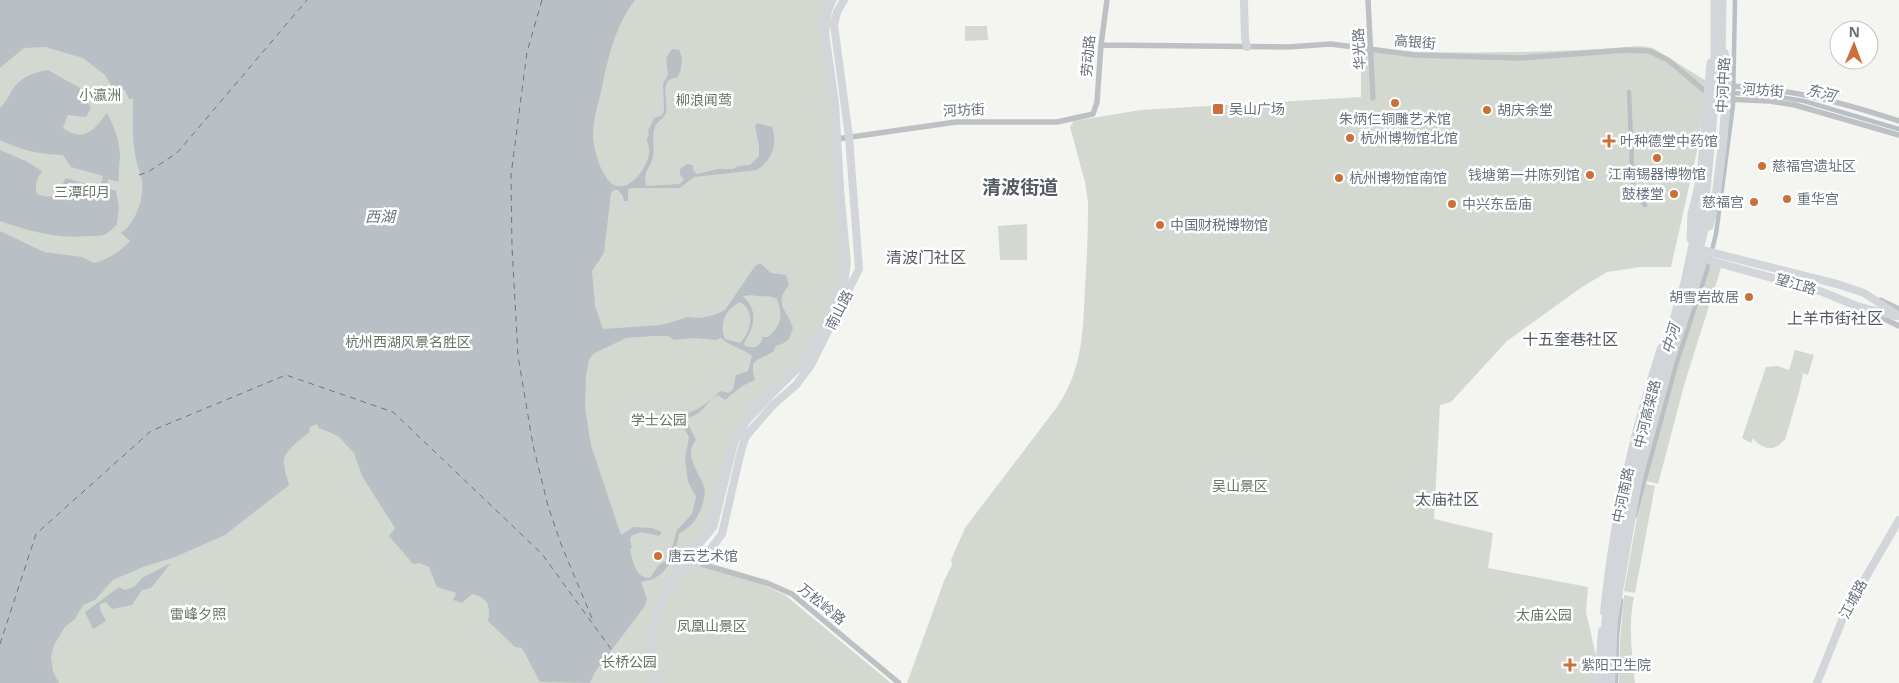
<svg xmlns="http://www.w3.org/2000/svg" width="1899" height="683" viewBox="0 0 1899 683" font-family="'Noto Sans','Noto Sans SC',sans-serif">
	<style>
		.green { fill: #d3d9d1 }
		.water { fill: #b9c0c5; fill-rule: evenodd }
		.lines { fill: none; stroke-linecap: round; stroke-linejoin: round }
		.canal { stroke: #b9c0c5; stroke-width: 4.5 }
		.ferry { stroke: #687782; stroke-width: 1; stroke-dasharray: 6 5; stroke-linecap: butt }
		.minor { stroke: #bec1c4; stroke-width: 5.5 }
		.major { stroke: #d2d5d9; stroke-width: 8 }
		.highway { stroke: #d2d5d9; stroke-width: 9 }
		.poi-dot { fill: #cc7039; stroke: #fff; stroke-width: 2 }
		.labels { text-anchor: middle; stroke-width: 5; stroke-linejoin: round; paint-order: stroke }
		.street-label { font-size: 14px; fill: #67717e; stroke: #fff }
		.park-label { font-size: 14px; fill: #667665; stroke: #fff }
		.poi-label { font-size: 14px; fill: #67717e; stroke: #fff; text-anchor: start }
		.water-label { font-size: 15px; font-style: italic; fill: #687782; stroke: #fff }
		.quarter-label { font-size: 16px; fill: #545b64; stroke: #fff }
		.district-label { font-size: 19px; font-weight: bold; fill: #545b64; stroke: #fff }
	</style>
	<rect width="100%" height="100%" fill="#f4f4f1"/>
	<path class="green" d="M0,0H837L832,11L829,35L851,262L848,285L811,359L746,427L739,440L717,529L686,561L760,583L785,595L891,683H0Z
		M965,26H987L988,40L965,41Z
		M1640,46L1653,48L1708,82L1696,156L1671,267H1640L1607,272L1582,287L1507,341L1451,402L1440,405L1434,519L1493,533L1488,568L1588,587L1586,612L1596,656L1598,683H907L944,581L952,565L951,560L965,528L1057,407C1083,369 1083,331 1085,287C1087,259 1088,231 1088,202L1085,182L1070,127L1074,121L1141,110L1361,97V51C1454,53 1547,54 1640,46Z
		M1027,224V260H1000L998,226Z
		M1700,259L1707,263L1674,365L1644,480L1641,479L1659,404Z
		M1710,263L1721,268L1685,382L1658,484L1647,481L1677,365Z
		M1795,350L1814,355L1808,375L1795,371L1803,374L1799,392L1785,440C1782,441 1781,444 1779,445C1770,452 1758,446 1753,438L1751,443L1742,438L1766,367L1778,366L1789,370Z
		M1646,484L1655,486L1635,593L1624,591L1637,518Z
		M1624,595L1634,597C1628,624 1632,655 1635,683H1619L1620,640Z"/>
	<path class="water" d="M0,0H635C614,28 608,58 601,92C597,107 593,122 593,137C594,150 599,167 606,177C622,202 647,171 649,153C650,148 647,143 647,138L649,135L648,131L654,118L661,116L664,112L663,84L668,74L666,58L672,49L679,50L682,57L681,69L678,77C673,78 668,79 666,85C664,94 668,103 666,112C664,119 657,121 655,127C651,137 655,147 653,157C650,168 641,175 647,186L680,184L684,179L680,175V169L687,164L693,165V170L697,174L718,169H733L738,166L750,165L759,156V146L755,126L757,123L772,127C778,143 772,161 757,170L694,177L680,188H631L628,190V201H624L623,196L618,190H614L611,193L604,253L592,271L595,306L603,329L661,325L688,317L700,318L714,315L725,310L755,266L760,263L771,273L786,275L789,285C773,304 787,310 793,328L789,339L784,343L776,346L773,352L757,360L753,364V372L755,380L742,386L725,400L718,395L714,397L699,413L686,419L696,440C683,456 699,471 704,487C707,497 699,517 692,524C688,528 683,531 679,534C676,551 670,571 653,579C649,581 645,580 641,582L647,599L645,606L595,672L590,683L540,682L522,648L515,647L488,621C491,606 488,597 472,594L462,603L453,600L456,593L437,587L429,567L419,563L413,564L389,536L395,528L362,476L354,453L338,436L319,428L317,424L310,427L309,433C302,437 284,452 284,460C283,467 287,477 289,485L225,535L175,557L143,567L113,580L95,600L83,605L75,619L65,627L54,645L51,657L53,672L59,683H0V231L44,252L82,257L94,263C109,259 119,252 130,241L121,233C137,222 147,192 140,173C137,165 135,156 134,147C132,131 133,115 133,99H129L125,90H114L105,75L83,58L45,47L24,48L0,68ZM752,295C761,298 768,294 777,299C783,316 782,324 768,337H763C759,347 757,349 745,346L744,343C754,328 759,309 743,297V296ZM740,302C756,311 751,332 740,343L725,339C719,324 725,309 740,302ZM653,336H668L674,340L693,338L716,340L721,338C728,345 742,348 752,356L748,371L736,375L733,389L729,393L720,391C708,403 696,412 679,416V420L689,437L685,458L688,482L696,497L692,514L677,530L669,559L658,566L650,578C636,579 633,561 630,550L632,547L630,541L631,536L641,532L659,536L662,532L652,528L633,527L621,535L591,445L585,408L586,376L589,360L593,354L626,338Z
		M48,70L80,88L91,108L86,117L68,115L63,128C84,143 94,130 107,113C114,126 119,139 120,154C120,163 118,172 119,182L108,179L107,188L116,191L119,207L117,225C113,228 109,233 104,235C100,236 93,236 88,236C57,239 29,231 0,221V150L26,161L42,171C37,178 34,187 37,194C56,201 57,193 66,178L100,188L103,176L71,167L63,155C37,154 24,151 0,140V108C7,101 10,92 16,85C25,75 36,72 48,70Z
		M171,563L151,588L142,590L132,605L112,609L106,602L100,604V610L106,621L93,629L85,612L119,587L125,590L135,586L142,578Z"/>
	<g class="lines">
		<path class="canal" d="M1629,92L1633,191L1645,205
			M1734,93L1768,95L1804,101L1899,129
			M1635,516L1676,365L1707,270L1716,234L1733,105L1735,0
			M1616,683L1617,636L1621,600"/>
		<path class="ferry" d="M542,0L527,52L511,175L512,247L518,356L533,445L548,506L561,544L594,623
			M139,175L148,172L177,153L307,0
			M0,644L36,534L151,431L286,375L393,412L542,554L611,649"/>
		<path class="minor" d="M1368,0L1373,98
			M1101,45L1288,47L1331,44L1415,55L1519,58L1627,50L1649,51L1668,60L1712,97L1723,99L1770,101L1795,105L1899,135
			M1713,86C1778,85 1838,101 1899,121
			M837,139L956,122H1057L1093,114L1097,102L1101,45L1107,0
			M1880,300L1899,309
			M1870,312L1899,326
			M693,552L698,563L767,583L792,594L899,683"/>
		<path class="major" d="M1244,0L1245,38L1247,47
			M1694,248L1837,284L1864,293L1899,316
			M1693,256L1820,291L1857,306L1895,316
			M679,570L698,563L704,558L722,534L741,451L746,436L773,405L796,385L811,365L859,269L849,137L834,25L837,12L844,0
			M1604,612C1613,523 1633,433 1661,348
			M656,683L650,642L660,604L677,570L710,531L731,449L737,437L753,410L805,362L828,318L845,272L835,103L823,19L831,0
			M1598,683L1602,631
			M1611,683L1614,620L1638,482L1656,404L1698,265
			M1817,683L1845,613L1899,520"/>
		<path class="highway" d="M1721,60L1722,0
			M1709,226L1716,197L1723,140L1728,79L1724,53
			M1691,239L1692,214L1701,177L1711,63
			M1694,270L1707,217
			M1603,683L1606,620L1630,480L1649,401L1685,283L1694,240L1705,201L1715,93V0"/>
	</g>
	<g class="poi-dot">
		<circle cx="1395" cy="103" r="5"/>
		<rect x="1212" y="103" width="12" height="12" rx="2.5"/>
		<circle cx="1487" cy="110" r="5"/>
		<circle cx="1350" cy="138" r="5"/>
		<path d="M1606.5 133.5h5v5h5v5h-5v5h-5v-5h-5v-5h5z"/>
		<circle cx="1657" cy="158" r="5"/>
		<circle cx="1762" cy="166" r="5"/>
		<circle cx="1590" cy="175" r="5"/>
		<circle cx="1339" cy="178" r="5"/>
		<circle cx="1674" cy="194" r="5"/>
		<circle cx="1787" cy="199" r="5"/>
		<circle cx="1754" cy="202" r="5"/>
		<circle cx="1452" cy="204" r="5"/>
		<circle cx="1160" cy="225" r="5"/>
		<circle cx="1749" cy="297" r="5"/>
		<circle cx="658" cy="556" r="5"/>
		<path d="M1567.5 657.5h5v5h5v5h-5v5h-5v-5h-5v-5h5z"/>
	</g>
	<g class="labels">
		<g class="street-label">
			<text transform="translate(1415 42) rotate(5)" y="5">高银街</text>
			<text transform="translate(1359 49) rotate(-93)" y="5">华光路</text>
			<text transform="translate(1088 56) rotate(-85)" y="5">劳动路</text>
			<text transform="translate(1723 85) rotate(-87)" y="5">中河中路</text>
			<text transform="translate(1763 90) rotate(5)" y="5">河坊街</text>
			<text transform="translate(964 110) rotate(-3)" y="5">河坊街</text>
			<text transform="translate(1796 284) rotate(16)" y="5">望江路</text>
			<text transform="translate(839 310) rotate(-63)" y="5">南山路</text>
			<text transform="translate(1647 414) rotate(-76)" y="5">中河高架路</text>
			<text transform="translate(1623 495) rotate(-78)" y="5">中河南路</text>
			<text transform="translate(1853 599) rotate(-62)" y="5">江城路</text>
			<text transform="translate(822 604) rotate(39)" y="5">万松岭路</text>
		</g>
		<g class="park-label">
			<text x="100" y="100">小瀛洲</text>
			<text x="704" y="105">柳浪闻莺</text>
			<text x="82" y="197">三潭印月</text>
			<text x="408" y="347">杭州西湖风景名胜区</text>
			<text x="659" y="425">学士公园</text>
			<text x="1240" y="491">吴山景区</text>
			<text x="198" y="619">雷峰夕照</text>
			<text x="1544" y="620">太庙公园</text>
			<text x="712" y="631">凤凰山景区</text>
			<text x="629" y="667">长桥公园</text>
		</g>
		<g class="poi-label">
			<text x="1229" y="114">吴山广场</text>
			<text x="1497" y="115">胡庆余堂</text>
			<text x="1395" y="124" text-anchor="middle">朱炳仁铜雕艺术馆</text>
			<text x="1360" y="143">杭州博物馆北馆</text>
			<text x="1620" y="146">叶种德堂中药馆</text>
			<text x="1772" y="171">慈福宫遗址区</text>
			<text x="1657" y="179" text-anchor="middle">江南锡器博物馆</text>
			<text x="1580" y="180" text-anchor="end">钱塘第一井陈列馆</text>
			<text x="1349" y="183">杭州博物馆南馆</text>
			<text x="1664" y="199" text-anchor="end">鼓楼堂</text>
			<text x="1797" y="204">重华宫</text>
			<text x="1744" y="207" text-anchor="end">慈福宫</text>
			<text x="1462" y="209">中兴东岳庙</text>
			<text x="1170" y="230">中国财税博物馆</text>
			<text x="1739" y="302" text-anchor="end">胡雪岩故居</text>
			<text x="668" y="561">唐云艺术馆</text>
			<text x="1581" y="670">紫阳卫生院</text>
		</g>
		<g class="water-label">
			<text transform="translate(1821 93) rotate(15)" y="5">东河</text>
			<text x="380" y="222">西湖</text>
			<text transform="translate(1671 339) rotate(-73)" y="5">中河</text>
		</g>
		<g class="quarter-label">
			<text x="926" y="263">清波门社区</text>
			<text x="1835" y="324">上羊市街社区</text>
			<text x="1570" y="345">十五奎巷社区</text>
			<text x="1447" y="505">太庙社区</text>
		</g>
		<g class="district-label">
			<text x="1020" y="194">清波街道</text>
		</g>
	</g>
	<g transform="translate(1854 45) rotate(1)"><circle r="24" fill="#ffffff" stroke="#c2c6cb"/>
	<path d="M0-4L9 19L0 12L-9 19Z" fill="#cc7039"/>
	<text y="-8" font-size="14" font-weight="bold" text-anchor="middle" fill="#67717e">N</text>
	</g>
</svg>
